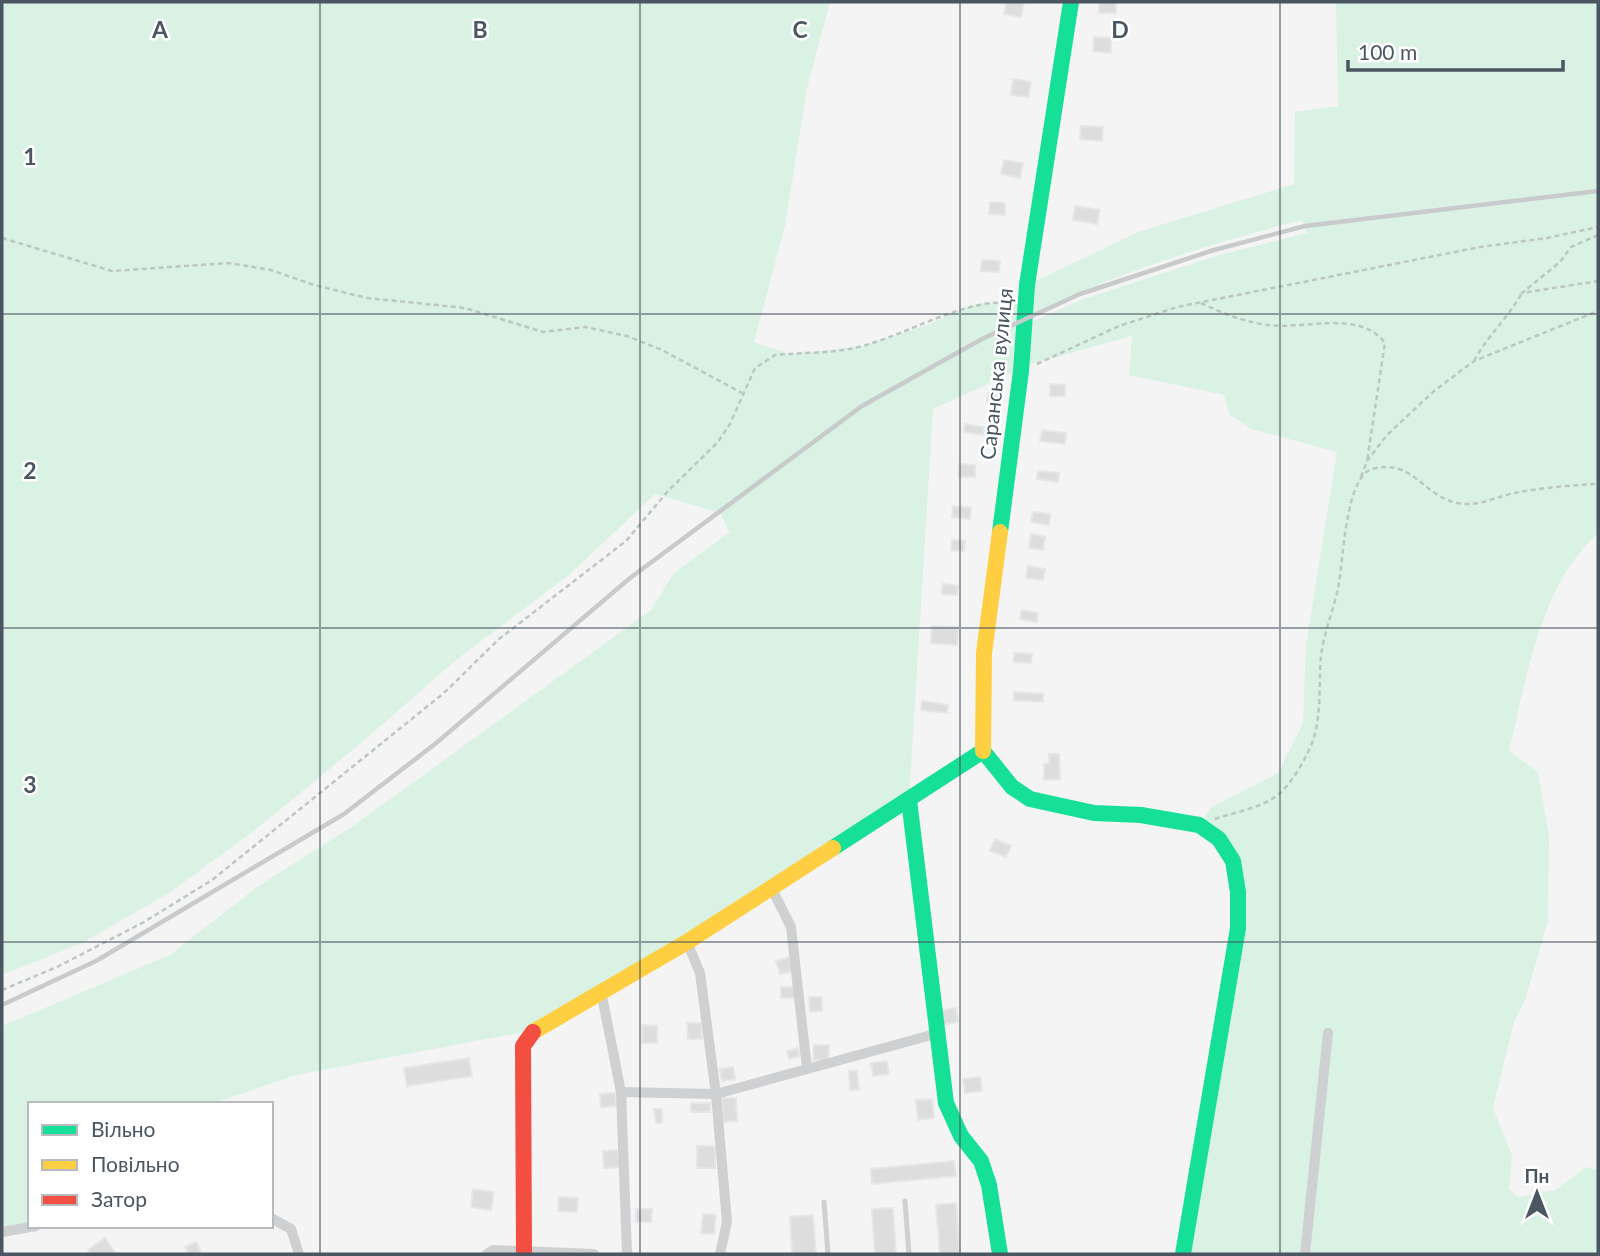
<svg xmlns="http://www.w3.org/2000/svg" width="1600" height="1256" viewBox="0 0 1600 1256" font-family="Lato,sans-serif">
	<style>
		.green { fill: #d9f2e3 }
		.building { fill: #ddddde; stroke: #e5e6e7; stroke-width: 2 }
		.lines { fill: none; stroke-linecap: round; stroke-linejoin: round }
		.path { stroke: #bcc7c4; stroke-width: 2.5; stroke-dasharray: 5 3.5; stroke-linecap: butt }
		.lane { stroke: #ced0d2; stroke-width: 5 }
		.street { stroke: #ced0d2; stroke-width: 10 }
		.fast { stroke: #16e098; stroke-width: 16 }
		.slow { stroke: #ffcf43; stroke-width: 16 }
		.jam { stroke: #f24e42; stroke-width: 16 }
		.rail { stroke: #c9cacc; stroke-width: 4.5 }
		.grid { fill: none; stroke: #4a5661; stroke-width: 2; stroke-opacity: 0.55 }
		.labels { text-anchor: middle; stroke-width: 5; stroke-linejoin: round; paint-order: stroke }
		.street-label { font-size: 21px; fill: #4a5661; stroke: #fff }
		.grid-label { font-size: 23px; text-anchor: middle; font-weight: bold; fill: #4a5661; stroke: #fff; stroke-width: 5; stroke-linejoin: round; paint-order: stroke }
	</style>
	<rect width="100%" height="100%" fill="#f4f4f4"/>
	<path class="green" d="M2,2H830L807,88L785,226L754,342L789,354L863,346L930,324L968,306L983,303L1022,302L1016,371L933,409L909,800L534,1030L296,1075L211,1104H30V1222L2,1227V1026L170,955L257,887L356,824L651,610L674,573L730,532L720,513L655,494L570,574L456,660L360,744L255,830L169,893L82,943L2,975Z
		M1336,2H1598V533C1539,587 1527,677 1509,751L1538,772L1549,836L1548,921L1525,1000L1514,1022L1493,1108L1512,1156L1509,1189L1518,1197L1555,1190L1586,1167L1598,1170V1254H1183L1238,928L1233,861L1199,825L1212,807L1278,773L1303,723L1306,645L1337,452L1251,429L1229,414L1224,395L1129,375L1132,336L1027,365L1030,323L1081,300L1216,256L1307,233L1302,220C1207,245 1113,273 1025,318L1027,285L1141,231L1294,184L1295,112L1338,106Z"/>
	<path class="building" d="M1006,2H1024L1021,17L1004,14Z
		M1099,2H1116V13H1099Z
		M1094,37L1111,38V53L1093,51Z
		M1013,79L1031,82L1028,97L1011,95Z
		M1081,126L1103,127L1102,141L1080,139Z
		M1004,160L1023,163L1020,178L1001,174Z
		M990,202L1005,203V215L989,214Z
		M1075,206L1100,210L1097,224L1073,220Z
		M982,260L1000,261L999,272L981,271Z
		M1050,384L1065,385V396H1050Z
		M988,393L1003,395L1002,404L987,402Z
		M965,424L984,427L983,435L964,432Z
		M1042,430L1066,433L1065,444L1040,441Z
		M959,464L975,465V477H959Z
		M1038,471L1059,473L1058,482L1037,479Z
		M953,506L971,508L970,519L952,517Z
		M1033,512L1050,514L1049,525L1031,522Z
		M1031,534L1045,537L1043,550L1029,548Z
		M952,540L965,541L964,551L951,550Z
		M1028,566L1045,569L1043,580L1026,578Z
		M943,584L958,586L957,595L942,594Z
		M1022,610L1038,613L1037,622L1020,619Z
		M932,626L958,627L957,645L931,643Z
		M1014,653L1032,654L1031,663L1014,662Z
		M1014,692L1043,694V702L1014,700Z
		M922,701L948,705L947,713L921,710Z
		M1049,754H1059L1060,779L1044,780V764H1049Z
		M995,839L1011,846L1006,857L990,851Z
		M790,957L793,971L780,974L776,961Z
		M781,987H795V998H781Z
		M809,997H822V1011L810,1012Z
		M956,1008L958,1022L943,1025L941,1010Z
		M687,1023H701L702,1039H688Z
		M642,1025L657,1026V1043H642Z
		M814,1045H829L828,1060H813Z
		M798,1048L800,1056L789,1059L787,1051Z
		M469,1058L472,1076L407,1086L404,1068Z
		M887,1061L889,1074L873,1076L871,1063Z
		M733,1067L735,1079L722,1081L720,1069Z
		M849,1071H857L859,1090H850Z
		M980,1077L982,1091L965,1093L963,1079Z
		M615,1093L616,1106L601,1107L600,1094Z
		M722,1098H736L737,1121L723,1122Z
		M932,1099L934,1118L918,1120L916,1100Z
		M691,1103H710V1112H691Z
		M654,1109H662V1123H656Z
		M697,1146H715V1168H697Z
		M618,1150L620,1167L604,1168L603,1151Z
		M954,1161L956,1176L872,1184L871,1169Z
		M473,1189L494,1192L491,1210L471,1207Z
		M559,1197L578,1198L577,1212L558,1211Z
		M956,1203L960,1254H940L936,1205Z
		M893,1208L896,1254H875L872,1209Z
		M636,1209H652L651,1222H636Z
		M703,1214L716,1215L714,1234L701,1233Z
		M813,1215L816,1254H792L790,1217Z
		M105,1238L116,1254H91L88,1250Z
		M196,1242L202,1254H189L185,1247Z"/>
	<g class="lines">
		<path class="path" d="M1598,235L1571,247L1560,262L1522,293L1598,281
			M2,238L112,271L229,263L271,270L314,285L367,298L465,308L543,332L585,327L627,336L662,350L742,393
			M1201,303C1222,313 1244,322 1268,325C1306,330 1359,309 1385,343L1367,461
			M1474,361C1488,335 1508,318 1522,293
			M1037,364L1119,326L1177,307L1480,247L1547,238L1598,227
			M1361,477L1367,461L1387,435L1434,391L1474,361L1598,311
			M1215,819C1237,811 1266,808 1283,790C1293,780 1303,763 1309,750C1323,721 1318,687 1321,656C1324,631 1335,607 1339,583C1343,560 1346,476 1372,469C1413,458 1423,496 1457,503C1478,507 1493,498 1514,493C1541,488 1570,485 1598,484
			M2,990L57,967L144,922L212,880L444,693L499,639L626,541L668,491L718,442L730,424L755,368L775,355C805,352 837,354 866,345C914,331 960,301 1011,302"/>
		<path class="lane" d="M905,1201L909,1254
			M824,1202L828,1254"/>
		<path class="street" d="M772,889L791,927L807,1068
			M687,942L700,973L716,1094L727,1222L720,1254
			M601,991L621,1092L627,1254
			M621,1092L716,1094L935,1034
			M271,1218L291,1229L299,1254
			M2,1232L36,1226
			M487,1254L493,1250L594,1254
			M1305,1254L1328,1033"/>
		<path class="fast" d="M1000,532L1021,371L1027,285L1071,2
			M983,751L1012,787L1030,799L1094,813L1141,815L1199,825L1219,839L1233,861L1238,892V928L1183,1254
			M909,800L946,1103L961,1136L981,1161L989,1185L1000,1254
			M833,848L983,751"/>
		<path class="slow" d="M983,751L984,653L1000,532
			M533,1032L687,942L833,848"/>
		<path class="jam" d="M524,1251L523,1046L533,1032"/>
		<path class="rail" d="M2,1005L96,961L344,814L435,744L630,578L862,406L982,339L1080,294L1214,250L1305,226L1598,191"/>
	</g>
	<path class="grid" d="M320,2V1254M640,2V1254M960,2V1254M1280,2V1254M2,314H1598M2,628H1598M2,942H1598"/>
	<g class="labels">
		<g class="street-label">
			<text transform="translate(997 374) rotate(-84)" y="7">Саранська вулиця</text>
		</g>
	</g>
	<g class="grid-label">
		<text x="160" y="38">A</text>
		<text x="480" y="38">B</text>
		<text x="800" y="38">C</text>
		<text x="1120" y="38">D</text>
		<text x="30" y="165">1</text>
		<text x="30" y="479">2</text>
		<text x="30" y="793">3</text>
	</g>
	<rect width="1600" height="1256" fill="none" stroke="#4a5661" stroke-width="7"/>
	<rect x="28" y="1102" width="245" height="126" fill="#ffffff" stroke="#b7bbc0" stroke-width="2"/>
	<rect x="42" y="1125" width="35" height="10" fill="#16e098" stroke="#b7bbc0" stroke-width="2"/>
	<text x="91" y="1137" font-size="21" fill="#4a5661">Вільно</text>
	<rect x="42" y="1160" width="35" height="10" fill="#ffcf43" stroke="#b7bbc0" stroke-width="2"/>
	<text x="91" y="1172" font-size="21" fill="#4a5661">Повільно</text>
	<rect x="42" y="1195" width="35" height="10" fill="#f24e42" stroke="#b7bbc0" stroke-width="2"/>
	<text x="91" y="1207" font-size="21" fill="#4a5661">Затор</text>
	<g transform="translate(1537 1193)" stroke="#ffffff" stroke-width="5" paint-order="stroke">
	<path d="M0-5L12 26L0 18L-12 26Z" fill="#4a5661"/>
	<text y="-10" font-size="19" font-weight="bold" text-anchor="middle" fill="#4a5661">Пн</text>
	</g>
	<path d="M1348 60v10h215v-10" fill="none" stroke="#4a5661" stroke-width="3.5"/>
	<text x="1358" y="60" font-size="21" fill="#4a5661" stroke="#ffffff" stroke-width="5" paint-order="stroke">100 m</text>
</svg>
